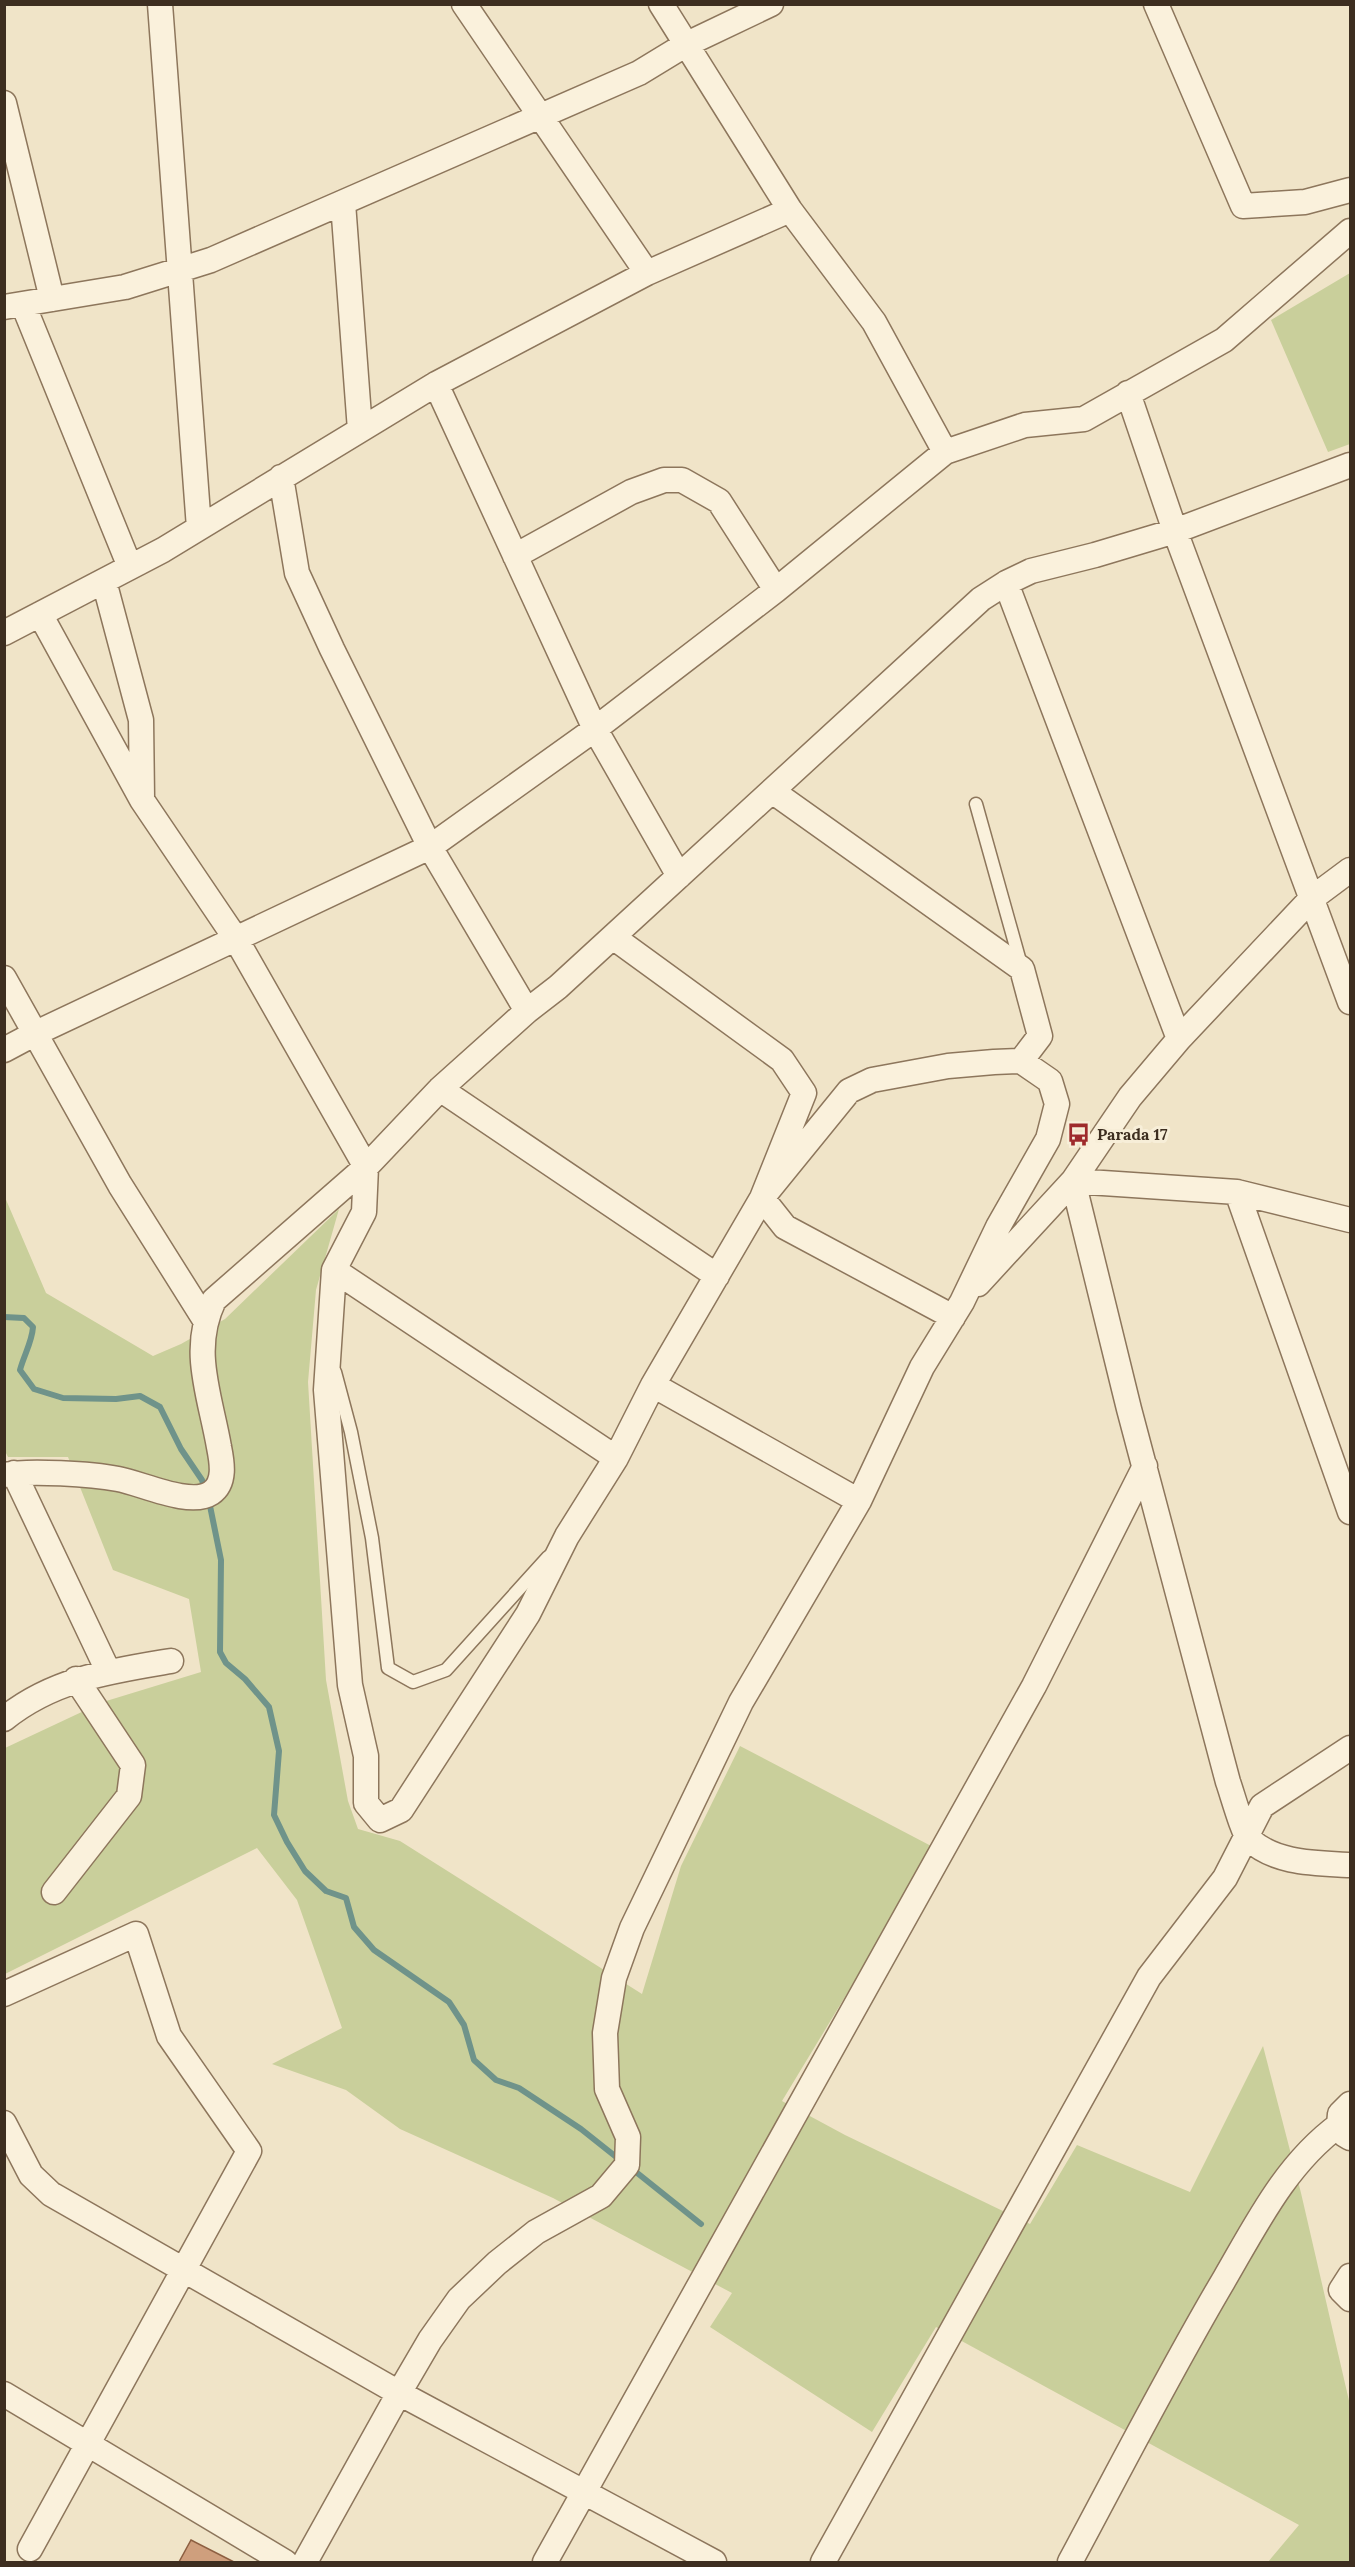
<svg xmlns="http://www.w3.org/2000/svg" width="1355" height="2567" viewBox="0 0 1355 2567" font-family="Lora,serif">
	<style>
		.green { fill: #c9cf9b }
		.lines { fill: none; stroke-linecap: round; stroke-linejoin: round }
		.stream { stroke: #6f938a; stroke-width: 6 }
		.building { fill: #cf9f7d; stroke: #8d5f41; stroke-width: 1.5 }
		.lane-casing { stroke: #8d765c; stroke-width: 15 }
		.street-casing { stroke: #8d765c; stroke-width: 27 }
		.lane { stroke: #faf1dc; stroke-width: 12 }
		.street { stroke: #faf1dc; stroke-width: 24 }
		.labels { text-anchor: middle; stroke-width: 6; stroke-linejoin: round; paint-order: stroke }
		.poi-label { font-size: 16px; font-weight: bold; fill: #3d2e20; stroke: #f7eed8; text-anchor: start }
	</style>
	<rect width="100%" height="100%" fill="#f0e4c8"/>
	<path class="green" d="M1350,273V444L1328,452L1271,320Z
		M4,1195L46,1293L153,1356L181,1344L225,1319L339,1209L316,1290L308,1382L326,1680L348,1801L358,1829L400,1841L642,1994L681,1866L740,1746L935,1848L782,2101L845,2135L1030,2224L1077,2145L1190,2192L1263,2046L1301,2193L1350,2405V2562H1268L1299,2525L936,2327L872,2432L710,2327L732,2293L553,2198L400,2129L346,2090L272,2064L342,2028L297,1900L257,1848L5,1974V1748L103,1702L201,1672L189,1599L113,1570L68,1457H8L5,1451Z"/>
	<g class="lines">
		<path class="stream" d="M4,1317L24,1318L33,1327C32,1342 24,1355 20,1370L34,1389L63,1398L116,1399L140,1396L160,1407L181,1449L202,1480L205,1491
			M209,1501L221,1560L220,1652L226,1663L245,1679L269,1707L279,1751L274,1815L287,1842L305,1871L326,1891L346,1898L354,1927L374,1950L449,2002L464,2025L474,2060L496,2080L519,2088L581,2129L620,2160
			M631,2168L701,2224"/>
	</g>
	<path class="building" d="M191,2540L234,2562H179Z"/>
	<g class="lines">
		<defs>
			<path id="lane" d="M976,804L1021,965
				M335,1372L351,1432L372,1538L388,1668L413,1682L446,1670L548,1557"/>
			<path id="street" d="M160,4L199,528
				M464,4L647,273
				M661,4L790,210L874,322L945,452
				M1156,4L1243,206L1305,202L1350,190
				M4,103L52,299
				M343,203L360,430
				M23,304L130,567
				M4,307L125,287L211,260L639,73L685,45L771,4
				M436,384L595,729L679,876
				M1128,393L1175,531L1350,1002
				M281,477L297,573L332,649L430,847L527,1011
				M515,556L631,492L664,480H682L719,501L776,590
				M104,581L141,720L142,798
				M1006,583L1179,1039
				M40,614L142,800L236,939L366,1167L364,1212L334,1270L326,1390L350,1685L366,1756V1803L380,1820L401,1810L528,1614L567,1536L616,1458L653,1385L762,1198L849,1091L872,1080L948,1066L994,1062L1021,1061L1050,1081L1057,1104L1048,1139L998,1227L962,1302L922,1367L859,1501L741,1702L632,1928L614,1978L605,2033L607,2089L628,2137L627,2165L601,2196L536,2232L497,2263L459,2299L430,2340L399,2393L305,2562
				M4,633L163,550L436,384L647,273L790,210
				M772,791L1022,969L1040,1036L1021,1061
				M613,937L782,1060L804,1093L762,1198L785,1227L953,1317
				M4,978L120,1185L205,1320
				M4,1050L34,1034L430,847L595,729L776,590L945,452L1025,425L1084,419L1224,340L1350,231
				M440,1089L717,1276
				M1073,1181L1129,1409L1228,1782C1232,1793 1243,1833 1249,1839C1275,1864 1316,1863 1350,1865
				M1073,1181L1237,1192L1350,1220
				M1237,1192L1350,1512
				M334,1270L616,1458
				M978,1284L1073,1181L1130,1097L1179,1039L1311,899L1350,870
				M653,1385L859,1501
				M14,1473L108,1671
				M4,1475C29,1470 92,1474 118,1479C141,1483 190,1507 211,1493C226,1483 222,1462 219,1447C210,1395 190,1350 214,1300L366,1167L440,1089L527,1011L558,987L981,599L1006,583L1031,571L1095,555L1175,531L1350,465
				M4,1719C53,1679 111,1671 171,1661
				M54,1892L129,1796L133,1765L76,1679
				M4,1994L136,1934L169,2036L249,2151L30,2549
				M1350,2104L1340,2114L1339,2125L1345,2135L1350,2138
				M4,2123L31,2175L51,2194L399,2393L714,2562
				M1350,2276L1341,2290L1350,2299
				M4,2394L285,2562
				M545,2562L1034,1686L1145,1466
				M823,2562L1149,1977L1225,1878L1262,1806L1350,1748
				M1070,2562C1121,2467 1170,2371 1225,2278C1257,2223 1286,2164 1339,2125"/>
		</defs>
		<use href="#lane" class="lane-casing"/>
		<use href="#street" class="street-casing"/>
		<use href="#lane" class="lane"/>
		<use href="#street" class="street"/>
	</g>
	<defs>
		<symbol id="bus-bare" viewBox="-9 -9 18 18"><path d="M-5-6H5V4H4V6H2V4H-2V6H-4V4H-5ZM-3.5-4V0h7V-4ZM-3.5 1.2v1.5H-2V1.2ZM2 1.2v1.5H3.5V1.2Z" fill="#9e2a2b" stroke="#f7eed8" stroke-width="2.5" paint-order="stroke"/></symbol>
	</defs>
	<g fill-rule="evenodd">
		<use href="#bus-bare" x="1062" y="1118" width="33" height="33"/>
	</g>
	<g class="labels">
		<g class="poi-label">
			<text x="1097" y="1140">Parada 17</text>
		</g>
	</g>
	<rect width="1355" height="2567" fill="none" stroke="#3d2e20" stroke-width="12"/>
</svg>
